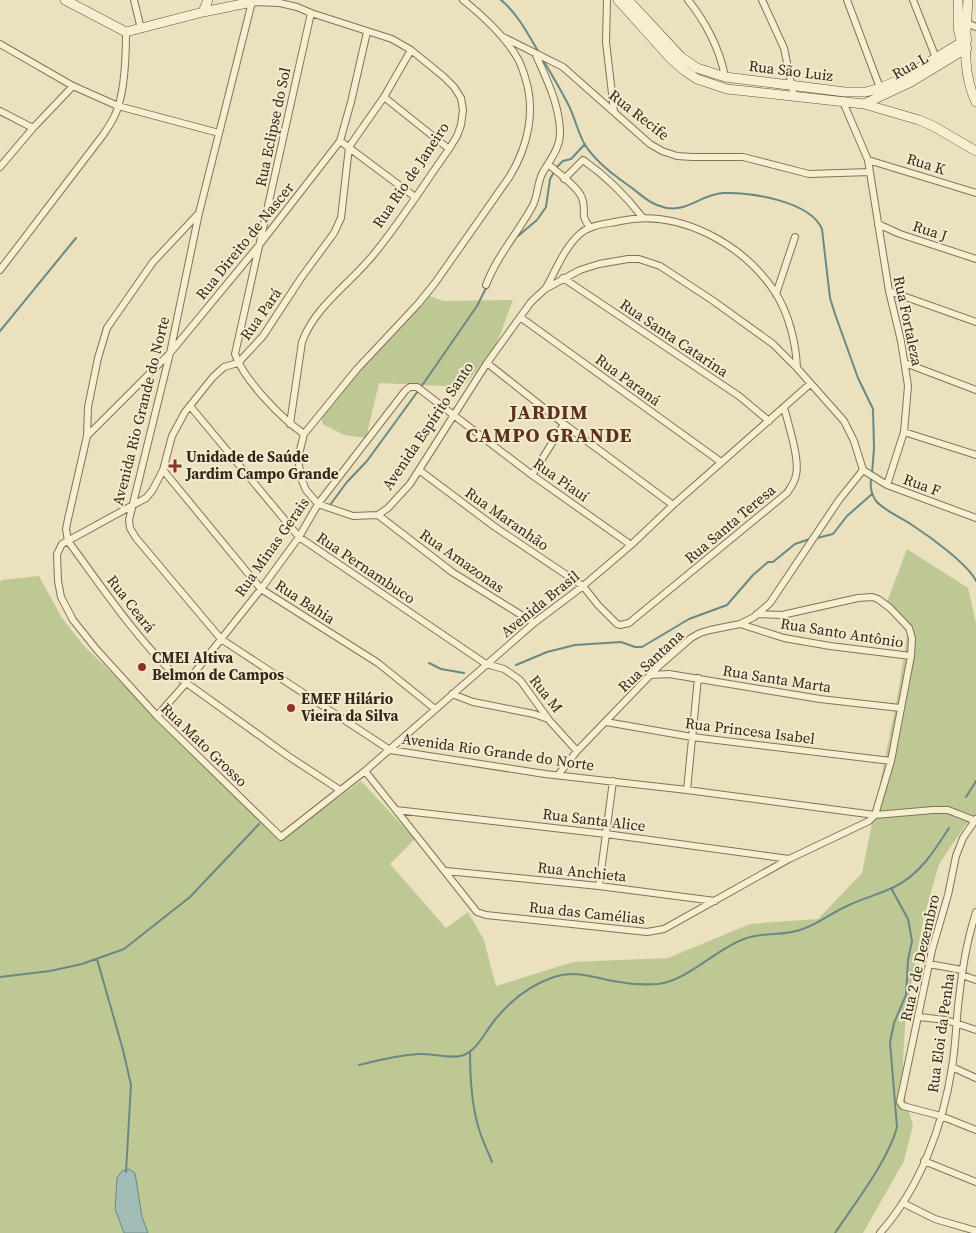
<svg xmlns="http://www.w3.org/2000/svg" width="976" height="1233" viewBox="0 0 976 1233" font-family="'Source Serif 4',serif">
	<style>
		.green { fill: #bec894 }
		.water { fill: #a2bdb7; stroke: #6a8984 }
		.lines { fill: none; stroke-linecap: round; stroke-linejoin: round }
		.stream { stroke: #6a8984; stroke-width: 2 }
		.street-casing { stroke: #827258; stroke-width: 8 }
		.secondary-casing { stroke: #64533c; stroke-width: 10 }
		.street { stroke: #f6eed1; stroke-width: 6 }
		.secondary { stroke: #f6eed1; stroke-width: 9 }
		.poi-dot { fill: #8e322c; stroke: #f3ebce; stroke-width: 2 }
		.labels { text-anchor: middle; stroke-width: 4; stroke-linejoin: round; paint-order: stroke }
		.street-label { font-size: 15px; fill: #32281c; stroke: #f3ebce }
		.poi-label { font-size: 15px; font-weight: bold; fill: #32281c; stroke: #f3ebce; text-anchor: start }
		.district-label { font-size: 20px; font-weight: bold; letter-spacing: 1px; fill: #5c301e; stroke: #f3ebce }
	</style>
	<rect width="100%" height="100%" fill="#ebe1bf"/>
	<path class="green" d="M427,295L443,301L513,300L495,348L463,387L379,383L366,438L344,435L323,424L321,417L350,382Z
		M907,549L968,588L976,623V814L965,826L939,864L923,921L906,1014L903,1059V1092L913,1125L904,1161L863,1233H0V582L2,580L39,576L62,618L84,646L226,784L280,840L361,781L415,839L390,864L446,928L468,912L484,940L496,986L573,962L668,958L750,924L818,919L862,873L898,694L909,623L887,602Z"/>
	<path class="water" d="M129,1169L135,1173L142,1217L148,1233H124L115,1209L117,1178L122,1171Z"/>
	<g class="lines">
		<path class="stream" d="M501,0C517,13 528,34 538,51
			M543,60C552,75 561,90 569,106C575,118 578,133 585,145C597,163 615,176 632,188C640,194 648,202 657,205C685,217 699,194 723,193C750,192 810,201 822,229L830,298L835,314L858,378L873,409L874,448L872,474
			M518,236L537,220L546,207L550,179L557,167L563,161L571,159L585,144
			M0,331L76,238
			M421,387L477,306L487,286
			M871,479C870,487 871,494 876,501C885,511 900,517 912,525C929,536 968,564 976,581
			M330,505L347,482L367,461L418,391
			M817,538L833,534L847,516L872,494
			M429,663L441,669L464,673
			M516,665L547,652L575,645L621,642L635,647H642L689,619L727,605L753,575L768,562H773L795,544L810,539
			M966,797L976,781
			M97,959L123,1050L131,1085L126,1172
			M0,977L50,971L82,964L124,949L190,897L259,824
			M470,1051C470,1077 471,1104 479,1129C482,1140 488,1151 492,1162
			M359,1065C379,1060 399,1055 419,1054C433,1053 450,1060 464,1055C477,1050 485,1032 494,1021C509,1002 530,985 554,977C575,970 592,977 613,981C628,984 643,985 658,984C687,981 716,949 744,939C762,932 782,936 800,930C817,925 831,913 847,906C863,898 881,894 896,886C920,874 935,850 949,828
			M835,1233C855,1203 888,1161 897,1127L890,1042L894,1023L906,995L908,960L912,941L908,919L891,888"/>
		<defs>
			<path id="street" d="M134,0L141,29
				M463,0C483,16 505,36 518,59C521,64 523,71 525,77C536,111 528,146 510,176L435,283L418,304L357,369L304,434L298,458L301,478L306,490L318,504L353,516L378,515L388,508L410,484L487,363L531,302L545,289L580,270L599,264L628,259H639L660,266L712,300L773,344L797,368L844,421L854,441L863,470
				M607,0L606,42L614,111
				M688,0C705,21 720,49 725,77
				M762,0L784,48L794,97
				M847,0L880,88
				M913,0L936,58
				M967,23L976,27
				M503,37L563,67L633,129L650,144L662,151L677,156L692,157H743L809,174L870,172
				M0,44L73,86L118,106L219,133
				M411,50L384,97L349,147L341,218L334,233L301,278L263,336L238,363L224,367L213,377L185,412L172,436L163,470L152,491L146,498L62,544L57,554L58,581L61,597L73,620L97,650L157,716L281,837L365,771L534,623L583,586L631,545L673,505L810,384
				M384,97L449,149
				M843,102L868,160L889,291L901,341L908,386L904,432L887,485
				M0,111L33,128
				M340,141L415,197
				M868,160L976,193
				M548,164C557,172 578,187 582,198C587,210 579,215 590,227
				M0,167L33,128L73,86
				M564,179L583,160C606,176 626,196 643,218
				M198,214L153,262L107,328L98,358L88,407L87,436L68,519L66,529L68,541C102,587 133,634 174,674L288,756L340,790
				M878,224L900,234L976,259
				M0,270L103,135C107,129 112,122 115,115C125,94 126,56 126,32
				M563,278L739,396L769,421
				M486,285C497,256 517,234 532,207C538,197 537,184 542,174C549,161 560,149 560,133C560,105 546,78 535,53
				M546,288C556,270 565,246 581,233C592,224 607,224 620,221C679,208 743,244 775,292C789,314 796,343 797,368
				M889,291L976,322
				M776,294L795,237
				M520,317L721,462
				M487,363L564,424L673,505
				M905,363L976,390
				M190,406L299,537L486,664L504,669L520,680L549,720L577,751
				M290,424L302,342C315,306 351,283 374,254C401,221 424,184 449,149L457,136L461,125L463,110L461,98L454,87L444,77L411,50L392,39L311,13L297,7L280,3L252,2L199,213L170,353L129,520L130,528L136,538L221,639L390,750L545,774L687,790L875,815L933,810H948L976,821
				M904,432L976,455
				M304,434C281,418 244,380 235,354L311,13
				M87,436L170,353L260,244L340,141L351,102L367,32
				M163,470L261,589L378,663L435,709
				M419,470L495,527L583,586L598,605L617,624L620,625L629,623L787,493C791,487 795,482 796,475C800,459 788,424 784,407
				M863,470L887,485L976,518
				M532,475L564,424
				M378,515L452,572L534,623
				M740,624L784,638L830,646L911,656
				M651,675L669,674L820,699L900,708
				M452,694L473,702L534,714L548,719
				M157,716L187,682L261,589L299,537L318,504L405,391L410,387H417L532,475L631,545
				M606,722L692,737L891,761
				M365,771L477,912L486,915L647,932L664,929L789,859L869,821L875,815L891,761L911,656L912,638L909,628L890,608L878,599L872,597L858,598L782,615L757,614
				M558,775L577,751L659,666L691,638L700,633L710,630L740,624L754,617L770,603L839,500L863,470
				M687,790L698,678
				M396,810L606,834L789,859
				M976,819L963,838L956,856L948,895L932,950L900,1102L903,1106L941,1116L976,1130
				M446,871L599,886L715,901
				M599,886L613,781
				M929,964L962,970
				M962,975L976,980
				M919,1017L946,1020L976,1030
				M952,1067L976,1078
				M924,1161L976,1182
				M903,1203L935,1219L976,1231
				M880,1233C920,1188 943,1126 952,1067C956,1044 956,1021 959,998C962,969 967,940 976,912"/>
			<path id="secondary" d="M65,0L126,32L203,12L252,2
				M618,0L671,59L685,71L697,79L727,89L864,104L919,120L933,126L976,151
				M628,0L668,43L681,57L697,68L725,77L845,92H866L880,88L899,80L967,39
				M958,0C959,14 955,35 965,46
				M968,0C966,33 961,72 976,102
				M203,12L208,0
				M864,104L911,82L967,48"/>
		</defs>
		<use href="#street" class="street-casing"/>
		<use href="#secondary" class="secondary-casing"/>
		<use href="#street" class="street"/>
		<use href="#secondary" class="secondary"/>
	</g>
	<g class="poi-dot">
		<path d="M172.5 458.5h5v5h5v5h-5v5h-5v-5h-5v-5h5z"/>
		<circle cx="142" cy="667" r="5"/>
		<circle cx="291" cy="708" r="5"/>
	</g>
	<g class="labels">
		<g class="street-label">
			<text transform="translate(910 66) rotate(-29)" y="5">Rua L</text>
			<text transform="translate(791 71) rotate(7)" y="5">Rua São Luiz</text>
			<text transform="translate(639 115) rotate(38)" y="5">Rua Recife</text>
			<text transform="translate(273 127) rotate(-78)" y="5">Rua Eclipse do Sol</text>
			<text transform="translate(926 164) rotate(17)" y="5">Rua K</text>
			<text transform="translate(411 175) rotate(-56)" y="5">Rua Rio de Janeiro</text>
			<text transform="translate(930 231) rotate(18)" y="5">Rua J</text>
			<text transform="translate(245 241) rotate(-51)" y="5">Rua Direito de Nascer</text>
			<text transform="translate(261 314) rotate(-55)" y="5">Rua Pará</text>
			<text transform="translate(908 321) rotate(78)" y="5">Rua Fortaleza</text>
			<text transform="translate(674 338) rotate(34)" y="5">Rua Santa Catarina</text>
			<text transform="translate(628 380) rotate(36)" y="5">Rua Paraná</text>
			<text transform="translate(141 411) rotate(-76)" y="5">Avenida Rio Grande do Norte</text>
			<text transform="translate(428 426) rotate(-56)" y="5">Avenida Espírito Santo</text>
			<text transform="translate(561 480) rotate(35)" y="5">Rua Piauí</text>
			<text transform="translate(922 485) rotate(20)" y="5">Rua F</text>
			<text transform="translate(507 519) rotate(35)" y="5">Rua Maranhão</text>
			<text transform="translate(730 524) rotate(-40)" y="5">Rua Santa Teresa</text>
			<text transform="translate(272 547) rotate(-55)" y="5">Rua Minas Gerais</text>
			<text transform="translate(462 561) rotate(35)" y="5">Rua Amazonas</text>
			<text transform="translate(366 568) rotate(34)" y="5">Rua Pernambuco</text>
			<text transform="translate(305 602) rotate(33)" y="5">Rua Bahia</text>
			<text transform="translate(131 604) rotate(52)" y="5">Rua Ceará</text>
			<text transform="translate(540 604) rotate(-39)" y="5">Avenida Brasil</text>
			<text transform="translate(842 633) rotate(9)" y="5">Rua Santo Antônio</text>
			<text transform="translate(651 661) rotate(-43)" y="5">Rua Santana</text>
			<text transform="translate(777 679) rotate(9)" y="5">Rua Santa Marta</text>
			<text transform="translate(546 694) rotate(52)" y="5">Rua M</text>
			<text transform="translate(750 731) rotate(7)" y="5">Rua Princesa Isabel</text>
			<text transform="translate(204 745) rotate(44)" y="5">Rua Mato Grosso</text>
			<text transform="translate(498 752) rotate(8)" y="5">Avenida Rio Grande do Norte</text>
			<text transform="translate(594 820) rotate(7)" y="5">Rua Santa Alice</text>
			<text transform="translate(582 872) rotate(6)" y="5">Rua Anchieta</text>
			<text transform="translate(587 913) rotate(6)" y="5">Rua das Camélias</text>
			<text transform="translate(920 958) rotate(-77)" y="5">Rua 2 de Dezembro</text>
			<text transform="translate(941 1033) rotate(-82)" y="5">Rua Eloi da Penha</text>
		</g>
		<g class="poi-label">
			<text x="186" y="462">Unidade de Saúde<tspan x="186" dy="17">Jardim Campo Grande</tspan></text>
			<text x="152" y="663">CMEI Altiva<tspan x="152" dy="17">Belmon de Campos</tspan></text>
			<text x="301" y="704">EMEF Hilário<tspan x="301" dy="17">Vieira da Silva</tspan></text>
		</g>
		<g class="district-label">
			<text x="549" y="419">JARDIM<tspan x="549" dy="23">CAMPO GRANDE</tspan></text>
		</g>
	</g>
</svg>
